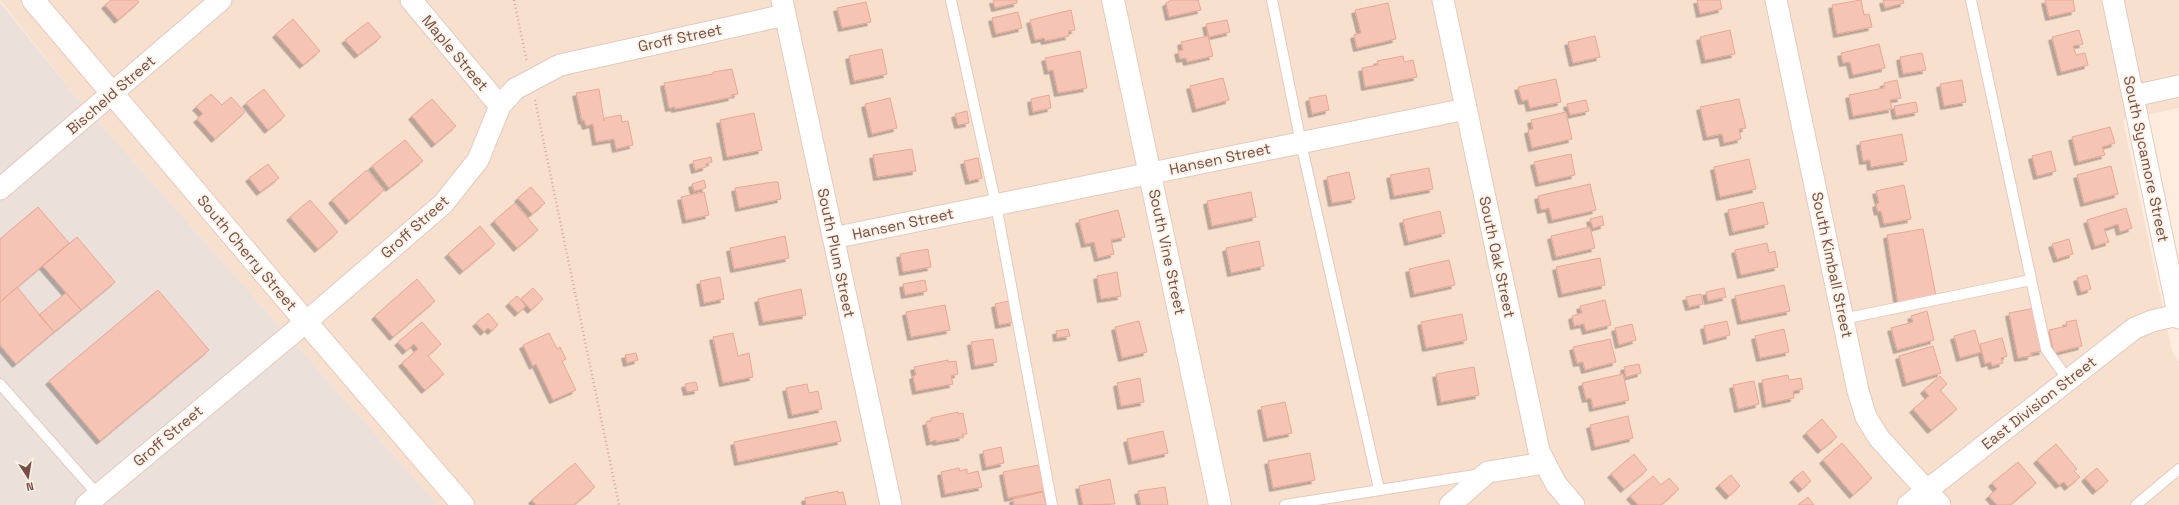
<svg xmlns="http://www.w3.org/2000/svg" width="2179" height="505" viewBox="0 0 2179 505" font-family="'Space Grotesk',sans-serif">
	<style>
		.residential { fill: #f8e0cf }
		.industrial { fill: #ece0db }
		.building { fill: #f5c4b4; stroke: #e9a793; filter: url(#shadow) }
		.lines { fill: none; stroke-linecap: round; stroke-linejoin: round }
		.lane-casing { stroke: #e4c9bd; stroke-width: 12 }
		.street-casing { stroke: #e4c9bd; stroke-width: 23 }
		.secondary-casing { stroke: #eac9ba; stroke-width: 24 }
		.path { stroke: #daa898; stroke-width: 2.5; stroke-dasharray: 1 3; stroke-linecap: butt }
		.lane { stroke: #fff; stroke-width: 10 }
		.street { stroke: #fff; stroke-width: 21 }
		.secondary { stroke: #fff; stroke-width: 22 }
		.labels { text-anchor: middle; stroke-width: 3.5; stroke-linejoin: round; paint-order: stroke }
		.street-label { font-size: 15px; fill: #764f45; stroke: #fff2e7 }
	</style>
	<defs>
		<filter id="shadow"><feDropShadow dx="-3.5" dy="3.5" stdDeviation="0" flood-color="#0004"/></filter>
	</defs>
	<rect width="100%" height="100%" fill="#feeddf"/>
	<path class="residential" d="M0,0H2179V108L2123,120L2172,351L2179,362V505H438L73,93Z"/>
	<path class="industrial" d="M0,2L73,93L438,505H0Z"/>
	<path class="building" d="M111,0H137L139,2L118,20L105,5Z
		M993,0H1017V3L995,8Z
		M1171,0H1198L1201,10L1169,17L1166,3Z
		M1697,0H1720L1722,9L1700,14Z
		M1861,0L1864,15L1869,14L1872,27L1837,34L1832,5Z
		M1883,0H1903L1904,3L1885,8Z
		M2045,0H2073L2075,11L2049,17Z
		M866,2L871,22L842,28L837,8Z
		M1388,3L1396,39L1357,48L1354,35L1361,33L1355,10Z
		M1071,10L1075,30L1068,31L1069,36L1045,41L1044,38L1035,40L1030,20Z
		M1018,12L1022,28L996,34L992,18Z
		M293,19L320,51L303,65L276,34Z
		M1227,20L1230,32L1209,37L1206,24Z
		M368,22L381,37L358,55L345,40Z
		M1730,30L1735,54L1705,60L1700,37Z
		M2079,30L2083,44L2073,46L2076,55L2085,53L2088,65L2061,72L2052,37Z
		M1208,36L1213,56L1187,62L1186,58L1180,59L1178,51L1183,50L1181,42Z
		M1595,36L1600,57L1573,63L1568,42Z
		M1879,44L1885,68L1853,75L1850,62L1843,63L1841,53Z
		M882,49L887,74L854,81L849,56Z
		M1080,51L1087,88L1058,93L1053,70L1048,71L1045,58Z
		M1922,53L1926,70L1903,74L1900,57Z
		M1403,56L1404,62L1413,60L1417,77L1365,87L1362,68L1378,65L1377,61Z
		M732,69L738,94L731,95L732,97L675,109V107L669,108L664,83L713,74V72Z
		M1223,78L1229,100L1196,109L1190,86Z
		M1556,79L1561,102L1530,108L1528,100L1522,101L1518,87Z
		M1897,80L1901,98L1890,100L1892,109L1853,116L1849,95L1884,88V83Z
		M1962,80L1966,102L1944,106L1940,84Z
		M264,89L285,116L268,130L246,103Z
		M599,89L604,121L605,118L621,115L622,122L628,121L633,145L616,149L614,139L596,142L593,124L586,126L584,120L582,121L576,93Z
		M211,94L222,105L231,97L245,112L215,139L197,119L203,114L196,107Z
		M1049,95L1051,108L1033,112L1031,99Z
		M1326,95L1329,110L1312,114L1309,98Z
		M890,98L897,128L872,134L865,104Z
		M432,99L456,126L435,144L412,116Z
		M1739,99L1746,128L1739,129L1741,139L1724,143L1722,134L1707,137L1700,107Z
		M1586,100L1589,111L1570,115L1567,104Z
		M1916,102L1918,112L1896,116L1894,106Z
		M967,111L969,123L958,125L955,114Z
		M1566,112L1572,139L1532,148L1528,130L1533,129L1531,120Z
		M754,113L762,150L727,157L720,120Z
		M2110,127L2115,143L2102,147L2105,155L2078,162L2072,137Z
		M1902,134L1907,161L1871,167L1870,160L1863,161L1860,142Z
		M405,140L423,161L389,188L372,166Z
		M912,149L916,171L877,177L873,155Z
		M2051,151L2056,171L2037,176L2032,156Z
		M1571,154L1575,175L1539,183L1534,162Z
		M711,157L712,162L706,164V167L695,170L693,161Z
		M978,158L982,178L969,181L964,161Z
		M1749,159L1756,189L1720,197L1714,167Z
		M268,164L279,178L260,192L249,178Z
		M2111,166L2118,194L2084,203L2077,175Z
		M1429,168L1433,189L1394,196L1390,175Z
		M367,170L384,190L349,221L332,200Z
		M1349,172L1355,199L1332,203L1327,177Z
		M704,180L706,188L694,191L692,184Z
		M773,182H778L781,199L739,208L735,188Z
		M1590,184L1596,210L1552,220L1549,208L1541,210L1538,196Z
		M1904,185L1911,219L1884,224L1881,211L1878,212L1876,204L1879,203L1876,191Z
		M531,187L545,203L532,214L518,198Z
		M704,192L709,215L686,220L681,197Z
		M1251,192L1256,217L1212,226L1207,201Z
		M310,200L338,232L318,249L290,217Z
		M1763,202L1768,224L1733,232L1728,210Z
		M515,203L538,230L517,248L494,221Z
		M38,207L69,243L0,302V239Z
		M2126,208L2132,228L2120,232L2118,224L2104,229L2109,242L2095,246L2087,220Z
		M1118,210L1125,237L1111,240L1114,254L1098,258L1094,242L1085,244L1079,220Z
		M1440,211L1445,233L1408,242L1403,220Z
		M1602,216L1604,225L1593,228L1590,219Z
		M480,226L495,244L463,271L448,254Z
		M1590,227L1595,248L1556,257L1551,236Z
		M1923,229L1936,296L1898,304L1887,235Z
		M785,236L789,258L734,269L730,248Z
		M77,237L115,282L81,310L43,266Z
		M2069,239L2073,254L2057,259L2052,244Z
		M1259,241L1264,266L1231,273L1226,248Z
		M1767,243L1769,253L1775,251L1778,267L1741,275L1735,250Z
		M928,249L931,267L903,272L900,254Z
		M1600,258L1605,285L1562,294L1556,267Z
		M1449,260L1455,285L1414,294L1409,269Z
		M1117,272L1121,296L1101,299L1097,276Z
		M2087,275L2091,289L2081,292L2077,278Z
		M720,277L724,299L704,303L700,281Z
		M417,279L435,301L393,337L375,316Z
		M925,280L927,291L905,295L903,284Z
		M1784,285L1790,311L1741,321L1735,296Z
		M17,287L54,332L16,364L0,345V302Z
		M533,288L543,299L531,310L521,299Z
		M1724,288L1726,297L1708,301L1706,292Z
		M801,289L806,315L763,322L758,299Z
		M158,290L209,350L100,441L49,381Z
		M66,293L81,310L54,332L39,315Z
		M1701,294L1703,304L1689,307L1686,297Z
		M517,296L526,306L518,313L509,303Z
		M1605,300L1611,325L1586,331L1584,324L1574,326L1572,316L1582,313L1580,306Z
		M1009,301L1014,322L999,325L995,304Z
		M945,305L950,330L911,337L906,312Z
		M2035,308L2043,351L2031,353V356L2018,358L2009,313Z
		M1927,311L1934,340L1897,350L1891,328L1913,322L1911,316Z
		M488,313L498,325L491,331L488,328L484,332L476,323Z
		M1462,314L1467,340L1426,348L1421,322Z
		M2076,320L2082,346L2054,353L2049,330L2067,326L2066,322Z
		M1139,321L1147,352L1122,358L1115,327Z
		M1727,321L1730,335L1707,341L1704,326Z
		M422,322L441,344L428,356L444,374L425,390L402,363L418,349L414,344L406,351L398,342Z
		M1632,324L1636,340L1619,345L1615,328Z
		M1068,329L1070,336L1057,338L1056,331Z
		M1784,329L1789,352L1760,358L1755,336Z
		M1975,330L1981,352L1960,358L1954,336Z
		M549,333L557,349L560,347L566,359L562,361L576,390L553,400L536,364L533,366L523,345Z
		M733,333L738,356L749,353L753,377L723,383L713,337Z
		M2002,338L2007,356L2001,358L2003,363L1992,366L1991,362L1985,364L1980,344Z
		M993,339L997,362L975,366L971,342Z
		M1610,339L1616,362L1585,370L1583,362L1577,363L1573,347Z
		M1933,346L1941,373L1906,383L1899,356Z
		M636,353L638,360L627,363L625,355Z
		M948,360V362L956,361L958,374L951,376L953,384L916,391L913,376L916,375L914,367Z
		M1639,364L1641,373L1626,377L1624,367Z
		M1474,367L1479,395L1441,402L1436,374Z
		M1623,374L1629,400L1593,408L1591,398L1586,399L1582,383Z
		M1788,375L1789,380L1801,378L1803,389L1793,391L1794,398L1766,404L1762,380Z
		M1940,376L1947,384L1940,390L1957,409L1931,430L1913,409L1929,396L1924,390Z
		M1140,378L1144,402L1121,406L1117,383Z
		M1754,381L1759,404L1738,409L1733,385Z
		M696,382L698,390L687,392L685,384Z
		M807,384L809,393L818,391L822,409L792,415L786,388Z
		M1285,402L1292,433L1267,438L1261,407Z
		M958,412V414L963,413L967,434H962L963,437L936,442V440L930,442L926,422L931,421V418Z
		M1628,416L1633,438L1595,447L1590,425Z
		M1822,419L1837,437L1821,450L1806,433Z
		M836,421L841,441L738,462L734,442Z
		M1163,431L1168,453L1132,461L1127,439Z
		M1842,443L1872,478L1853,495L1823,460Z
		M2056,444L2077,469L2074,471L2080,477L2068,487L2064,482L2059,485L2037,460Z
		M1001,447L1004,463L986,467L983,451Z
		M1310,453L1315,480L1273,488L1268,461Z
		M1634,454L1647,470L1624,489L1611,474Z
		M2018,462L2036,483L2010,505H1997L1989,496L1997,489L1992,483Z
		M575,463L595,487L574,505H536L532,500Z
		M1039,465L1044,491L1008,498L1003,472Z
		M959,468L960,471L967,469V474L978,471L982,487L945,494L941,472Z
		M2097,468L2108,481L2096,491L2085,478Z
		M1803,471L1811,481L1802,489L1793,479Z
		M1731,475L1740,486L1729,496L1719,485Z
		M1653,476L1661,485L1669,478L1679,489L1661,505H1638L1630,496Z
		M1110,479L1115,504L1083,505L1079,486Z
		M1165,487L1168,505H1141L1138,491Z
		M838,491V493L843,492L846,505H806L805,498Z
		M1043,492L1046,505H1014L1013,499Z
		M1808,497L1814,505H1798Z"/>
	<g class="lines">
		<defs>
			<path id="lane" d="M951,0L996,205L1052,505
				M1272,0L1301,143L1379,489
				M1971,0L2046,349L2068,380
				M1843,319L2031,280
				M0,384L97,494
				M1285,505L1481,474
				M2136,505L2179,469"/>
			<path id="street" d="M411,0L500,106
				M782,0L891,505
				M1443,0L1539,451L1556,484L1574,505
				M1776,0L1858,391L1866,417L1879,438L1940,505
				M2113,0L2179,318
				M2133,96L2179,86
				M0,189L221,0
				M833,238L1466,109
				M86,505L306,322L443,204L478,160L500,106L515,89L560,65L785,15
				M1450,505L1488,472L1545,463
				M1908,505L2135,328L2152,321L2178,315"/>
			<path id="secondary" d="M33,0L306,322L463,505
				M1113,0L1220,505"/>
		</defs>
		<use href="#lane" class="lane-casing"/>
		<use href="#street" class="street-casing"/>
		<use href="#secondary" class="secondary-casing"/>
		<path class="path" d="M514,0L527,62
			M535,100L619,505"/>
		<use href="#lane" class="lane"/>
		<use href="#street" class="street"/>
		<use href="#secondary" class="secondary"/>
	</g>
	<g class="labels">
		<g class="street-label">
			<text transform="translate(680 38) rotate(-12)" y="5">Groff Street</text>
			<text transform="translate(455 53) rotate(50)" y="5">Maple Street</text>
			<text transform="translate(111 95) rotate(-41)" y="5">Bischeld Street</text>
			<text transform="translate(1220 159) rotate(-12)" y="5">Hansen Street</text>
			<text transform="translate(2146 159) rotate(78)" y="5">South Sycamore Street</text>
			<text transform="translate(903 224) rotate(-12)" y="5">Hansen Street</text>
			<text transform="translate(415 227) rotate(-42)" y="5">Groff Street</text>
			<text transform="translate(1167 252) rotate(78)" y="5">South Vine Street</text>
			<text transform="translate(247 253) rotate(50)" y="5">South Cherry Street</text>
			<text transform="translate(836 253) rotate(78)" y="5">South Plum Street</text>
			<text transform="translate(1497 257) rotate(78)" y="5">South Oak Street</text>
			<text transform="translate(1832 265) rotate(78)" y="5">South Kimball Street</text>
			<text transform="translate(2039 403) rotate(-38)" y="5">East Division Street</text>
			<text transform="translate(168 436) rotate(-40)" y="5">Groff Street</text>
		</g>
	</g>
	<g transform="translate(28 477) rotate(168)" stroke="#fff2e7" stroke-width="3" paint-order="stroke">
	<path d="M0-3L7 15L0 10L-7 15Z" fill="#764f45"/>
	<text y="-6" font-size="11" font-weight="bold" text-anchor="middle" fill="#764f45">N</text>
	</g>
</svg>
